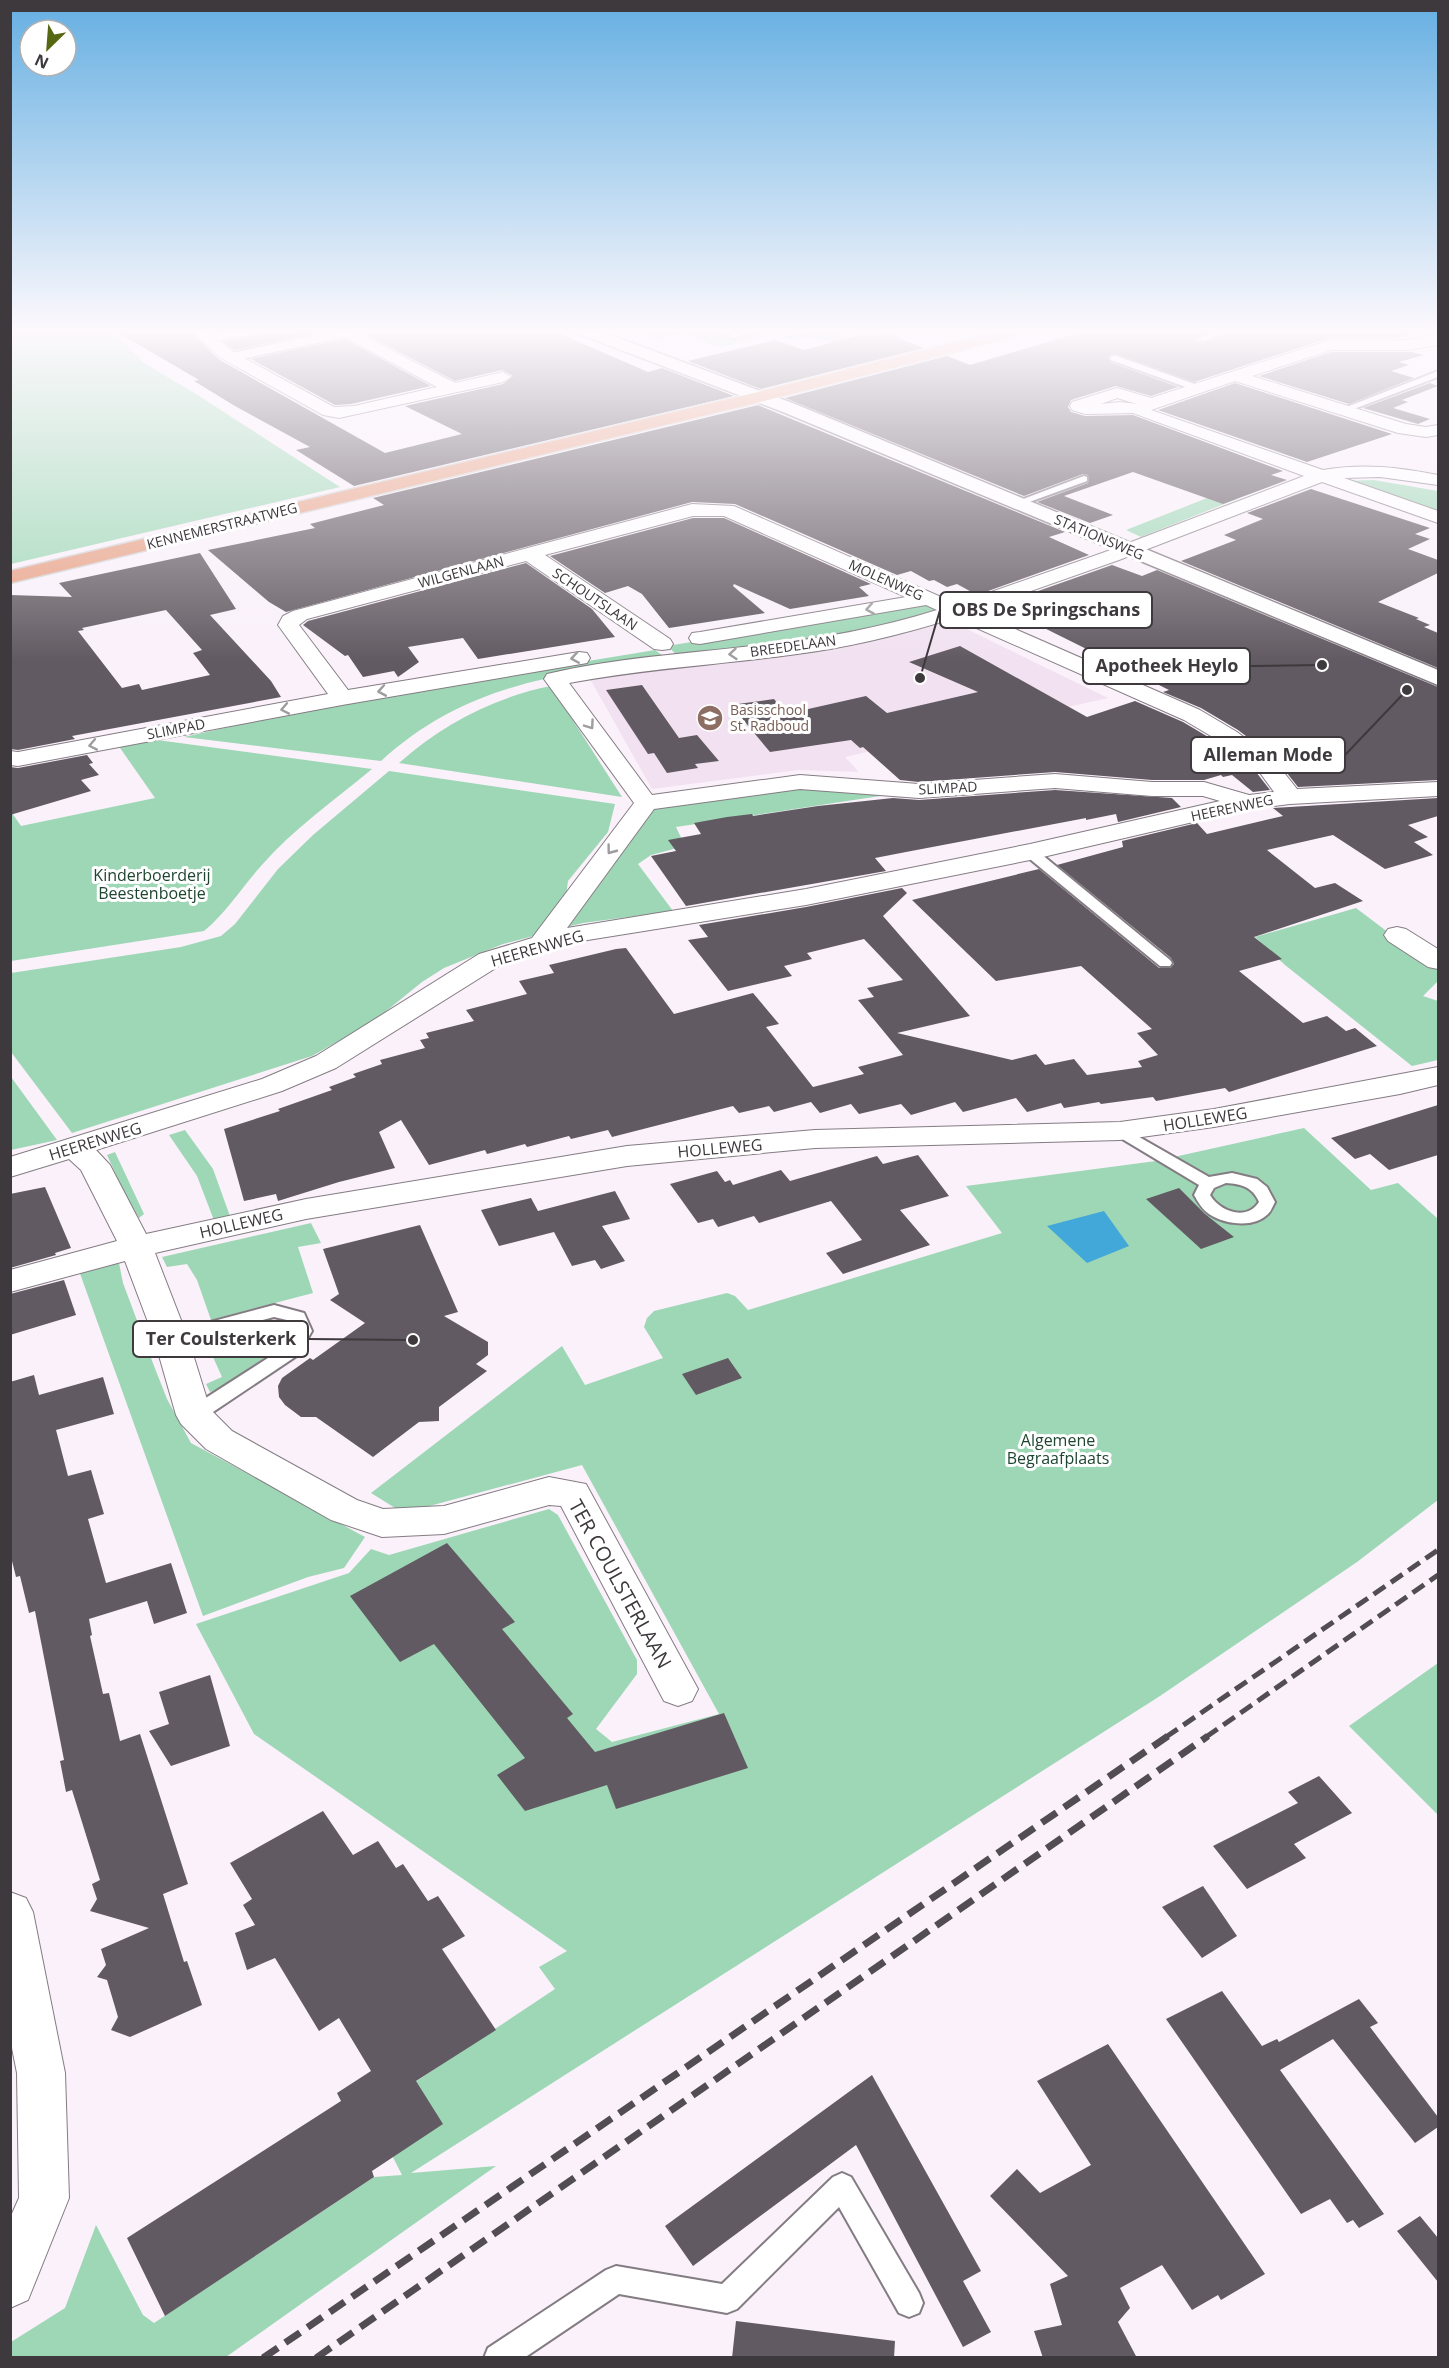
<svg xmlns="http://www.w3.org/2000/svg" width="1449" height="2368" viewBox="0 0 1449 2368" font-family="'Open Sans',sans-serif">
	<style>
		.built { fill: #f2e2f1 }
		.green { fill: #9ed7b6 }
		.water { fill: #41a8d9 }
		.building { fill: #625a62; fill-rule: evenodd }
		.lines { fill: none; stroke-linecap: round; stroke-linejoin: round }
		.service-casing { stroke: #847c83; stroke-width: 4 }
		.pedestrian-casing { stroke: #847c83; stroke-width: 3 }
		.minor-casing { stroke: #847c83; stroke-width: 2 }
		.tertiary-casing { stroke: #847c83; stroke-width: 3 }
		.primary-casing { stroke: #d4d3d4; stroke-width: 3 }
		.service { fill: #fff; fill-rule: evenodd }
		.pedestrian { fill: #fff; fill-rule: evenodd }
		.minor { fill: #fff; fill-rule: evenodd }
		.tertiary { fill: #fff; fill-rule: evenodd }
		.primary { fill: #e7a185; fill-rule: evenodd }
		.rail-far1 { stroke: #524d52; stroke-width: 5; stroke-dasharray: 14 7; stroke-linecap: butt }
		.rail { stroke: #524d52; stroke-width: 7; stroke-dasharray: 18 9; stroke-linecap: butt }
		.oneway { stroke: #9e9c9e }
		.labels { text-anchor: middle; stroke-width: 6; stroke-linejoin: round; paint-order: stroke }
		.far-street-label { font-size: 14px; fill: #3d393d; stroke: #fff }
		.far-education-label { font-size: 14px; fill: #785e54; stroke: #fff; text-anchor: start }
		.park-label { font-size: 16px; fill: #1e4631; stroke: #fff }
		.street-label { font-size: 16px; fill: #3d393d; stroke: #fff }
		.near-street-label { font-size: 20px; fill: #3d393d; stroke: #fff }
		.leader { fill: none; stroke: #3d393d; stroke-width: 2 }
		.callout-dot { fill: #3d393d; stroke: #fff; stroke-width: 2 }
		.callout { fill: #fff; stroke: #3d393d; stroke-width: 2 }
		.callout-label { font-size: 18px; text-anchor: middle; font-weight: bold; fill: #3d393d }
	</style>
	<rect width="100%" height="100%" fill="#faf1fa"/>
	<path class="built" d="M946,619L1108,698L845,757L859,772L799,770L652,789L590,679Z"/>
	<path class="green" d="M11,329H110L144,363L196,394L340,487L11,564Z
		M269,329H331L340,334L236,356L213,338Z
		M629,329H786L721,348L682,333L659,340Z
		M815,329H843L839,335L842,338L876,355L816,338L779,339Z
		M1146,467L1237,499L1141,537L1126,530L1207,498Z
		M1374,480L1438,491V513L1340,481Z
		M929,603L941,611L865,633L750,649L677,655L667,646Z
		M655,650L666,658C557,675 467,683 381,761L184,737L345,701Z
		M551,686L622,797L399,763C441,725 495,697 551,686Z
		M157,740L372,769C335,800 293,829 261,866C241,888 227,912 204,931L11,961L10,810L21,826L155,798L118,745Z
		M389,771L615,804L608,832L568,881L566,896L541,934L503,944L444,968L422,982L374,1021L312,1056L72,1133L11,1052V973L181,947L221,936L235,924L278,869L313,835Z
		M786,788L839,789L880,796L676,827L685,846L651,855L638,864L673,911L583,923L562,928L643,810Z
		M1356,908L1438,970V981L1423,996L1438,1001V1060L1412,1066L1285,965L1255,937Z
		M10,1077H11L57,1140L11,1150Z
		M1304,1128L1371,1190L1398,1183L1438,1219V1500L1357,1562L1160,1696L411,2173L496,2166L226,2357L11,2358V2342L65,2308L96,2225L143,2315L154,2323L374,2177L402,2175L370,2112L555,1989L539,1967L567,1951L254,1734L196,1624L349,1573L371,1549L389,1555L549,1509L558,1515L637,1660V1674L596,1729L612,1742L719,1714L582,1465L411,1511H400L371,1493L562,1346L585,1385L663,1358L644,1327L647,1318L654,1311L727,1293L735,1296L748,1310L1002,1233L966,1186L1156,1161Z
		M185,1130L213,1169L231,1219L215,1223L197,1176L169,1135Z
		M115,1152L144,1214L139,1218L128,1201L107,1155Z
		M311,1223L321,1243L298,1247L313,1293L211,1320L197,1280L187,1264L167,1267L162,1257Z
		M118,1258L123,1283L154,1366L167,1399L191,1443L365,1537L344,1568L308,1577L203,1616L78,1268Z
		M260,1326L272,1328L283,1345L221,1388L210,1392L206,1384L222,1377L209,1348L190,1352L188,1345Z
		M1438,1663V1815L1349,1726Z"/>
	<path class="water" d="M1104,1211L1129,1246L1087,1263L1047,1226Z"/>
	<path class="building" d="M112,329H187L220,360L385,453L462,434L405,406L503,384L513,376L502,370L455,381L355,329H549L648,372L662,368L734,396L354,486L296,450L310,447L235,406L194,381L199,380Z
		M273,329H328V330L234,350L224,342L265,335Z
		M1092,329H1216L1195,338L1196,341L1203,343L1237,329H1409L1410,334L1398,338H1329L1194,382L1113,353L1108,357L1110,362L1178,387L1151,396L1116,386L1071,400L1068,407L1071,412L1085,416L1133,415L1283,471L1271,475L1287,480L1223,504L1133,472L1064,496L1113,515L1090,523L1037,502L1088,483V475L1083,474L1024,496L785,398L947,356L970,365Z
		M891,332L900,339L924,348L761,389L688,361L775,340L804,350L864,334L870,336Z
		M345,339L431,386L351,404L335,405L251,359Z
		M1331,352H1412L1424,355L1399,362L1409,365L1391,371L1414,378L1349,404L1259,376Z
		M1235,383L1392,434L1307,462L1158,410Z
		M1430,383L1438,386L1402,400L1408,402L1393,408L1430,419L1418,424L1363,408Z
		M758,405L1065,532L1049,537L1089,555L977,595L957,584L947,587L934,580L929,581L911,571L897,575L735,504L692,502L286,612L269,602L208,550L315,528L310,524L384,505L373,498Z
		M1311,489L1430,528L1415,534L1430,539L1408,549L1438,560V573L1378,602L1419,618L1416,619L1430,625L1424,627L1438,633V668L1181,561L1236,540L1224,535L1263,519L1247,513Z
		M693,518H724L871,584L859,587L869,596L790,609L734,584L733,586L765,613L669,628L642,594L628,586L605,593L550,556Z
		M200,553L236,609L210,615L271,681L281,697L72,736L75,739L18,750L10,749V595L72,597L59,583ZM166,610L202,650L193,653L210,675L142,690L139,684L122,688L78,631L84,630L82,628Z
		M526,563L592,609L615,637L478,659L463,638L408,647L419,662L398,677L394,671L363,677L348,655L345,656L303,625L308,621Z
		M1112,565L1142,576L1157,570L1438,687V780L1298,787L1275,758L1238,730L1201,708L1163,692L1169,690L998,605Z
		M960,646L1087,717L1135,701L1183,722L1220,744L1256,772L1270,790L1253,792L1232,775L1223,777L1221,775L1204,780H1152L1055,772L919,782L900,780L863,747L860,748L851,740L770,752L740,716L746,715L738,704L774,699L786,714L866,696L887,713L978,692L909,662Z
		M642,685L679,738L697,735L719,761L695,764L698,768L667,773L654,753L648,754L606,690Z
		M87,755L93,763L89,764L99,775L81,780L91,791L10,815V767L18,768Z
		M1055,790L1172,798L1181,807L1118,822L1116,814L1086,820V818L906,852L875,858L886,871L686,906L651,856L676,851L668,840L701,834L694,823L727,817L752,814L753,816L818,806L893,798L919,800Z
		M1438,798V816L1408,825L1428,837L1414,842L1433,855L1385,869L1333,835L1267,850L1315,888L1335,883L1363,901L1254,937L1282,959L1239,971L1303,1023L1327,1016L1346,1031L1355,1028L1377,1046L1229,1092L1225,1088L1156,1101L1153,1097L1101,1104L1099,1102L1064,1108L1061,1103L1027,1112L1016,1098L963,1112L955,1102L911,1115L901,1104L859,1114L851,1104L820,1113L811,1102L774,1112L769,1106L739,1113L733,1106L612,1137L608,1130L571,1139L569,1136L527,1147L525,1144L487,1154L485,1150L429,1165L401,1120L379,1132L395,1168L339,1182L278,1201L276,1194L244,1201L224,1129L280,1111L278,1109L332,1090L329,1087L356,1077L353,1074L382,1064L380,1060L425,1048L420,1040L429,1038L426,1033L474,1021L466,1010L527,994L519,981L554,973L549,965L616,949L626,948L674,1014L753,993L779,1024L766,1027L813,1087L864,1074L858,1067L903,1055L858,1000L874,997L867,988L903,980L864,939L807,953L812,959L784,966L792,976L728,991L688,940L708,937L699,925L806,907L902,888L907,893L883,916L970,1016L897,1033L1012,1060L1036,1054L1045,1065L1074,1059L1087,1075L1142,1067L1138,1061L1158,1055L1137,1033L1152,1029L1081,966L996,981L912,900L1039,869L1159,968H1170L1174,964L1171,958L1057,865L1123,847L1122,841L1197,823L1207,834L1283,816L1273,808Z
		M1438,1105V1155L1389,1170L1370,1154L1355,1159L1331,1138Z
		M918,1155L949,1196L900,1210L930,1245L843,1274L826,1253L862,1240L831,1201L759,1223L754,1216L718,1227L713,1219L698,1223L670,1184L717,1171L725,1182L730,1180L733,1185L781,1170L790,1181L877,1156L883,1164Z
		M45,1187L71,1248L55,1253L56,1255L10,1268V1194Z
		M1179,1188L1205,1214L1234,1237L1201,1249L1146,1199Z
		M615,1191L630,1219L602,1226L625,1261L601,1269L595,1260L572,1266L554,1232L499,1246L481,1210L531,1198L538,1211Z
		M420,1225L458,1312L444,1316L488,1342V1355L476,1364L487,1371L439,1407V1421L419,1422L373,1457L316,1417H301L285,1405L279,1397L278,1386L282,1378L310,1358L313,1360L365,1323L330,1300L339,1294L323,1249Z
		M64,1280L76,1315L10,1335V1294Z
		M728,1358L742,1378L696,1395L682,1374Z
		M34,1375L39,1395L103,1377L114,1414L56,1430L68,1476L91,1470L104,1514L88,1519L106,1583L171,1563L187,1613L154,1624L147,1601L89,1619L92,1635L90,1636L103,1694L109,1693L120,1741L140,1734L188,1884L163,1894L184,1962L187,1961L202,2005L130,2037L111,2030L118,2017L107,1980L97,1977L106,1965L101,1949L149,1928L90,1911L97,1899L92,1884L100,1880L72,1790L66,1792L60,1761L64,1760L35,1611L29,1613L20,1576L16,1577L10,1553V1382Z
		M447,1543L515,1622L502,1629L573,1714L567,1718L595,1752L724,1713L748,1768L616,1809L607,1785L525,1811L497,1775L525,1758L434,1644L400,1662L350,1596Z
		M210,1675L230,1746L171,1766L149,1731L169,1724L159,1692Z
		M1319,1776L1352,1813L1294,1844L1306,1858L1247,1889L1213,1846L1298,1803L1288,1792Z
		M323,1811L353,1855L378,1841L396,1868L403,1864L428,1901L438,1896L465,1936L442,1949L496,2030L416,2081L443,2124L372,2171L374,2177L165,2316L127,2238L341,2101L337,2093L371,2071L339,2018L319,2031L275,1958L247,1970L235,1933L255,1925L243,1905L252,1899L230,1863Z
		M1203,1886L1237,1936L1202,1958L1162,1907Z
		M1222,1991L1262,2046L1277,2039L1279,2042L1359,1999L1378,2023L1370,2027L1438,2117V2127L1415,2143L1333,2039L1280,2070L1384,2214L1359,2228L1353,2220L1347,2223L1330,2199L1301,2214L1166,2019Z
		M1108,2044L1265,2274L1221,2300L1218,2295L1192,2310L1162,2265L1120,2288L1130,2308L1118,2322L1137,2358H1043L1034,2331L1062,2325L1050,2284L1068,2276L990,2196L1017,2169L1040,2193L1091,2165L1037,2081Z
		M872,2075L981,2271L963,2281L991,2332L963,2347L856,2145L693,2266L665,2226Z
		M1420,2216L1438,2238V2282L1397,2231Z
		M736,2321L895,2341L894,2358H732Z"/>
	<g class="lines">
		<defs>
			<path id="service" d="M746,329H759L733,338L729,336Z
				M1223,329H1235L1204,341L1197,339Z
				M1114,355L1200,386L1201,388L1194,390L1111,360L1110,358Z
				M1438,371V377L1346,412L1339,410Z
				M1084,476L1087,477V481L1021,505L1013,503Z
				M1030,848L1035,849L1170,960L1172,963L1170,966H1160L1025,855L1023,852Z
				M1120,1126L1209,1177L1232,1173L1257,1179L1267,1187L1275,1202C1273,1206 1271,1211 1268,1214C1253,1229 1224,1224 1209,1214C1202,1209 1198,1202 1194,1195L1199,1185L1114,1134L1112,1131L1114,1128ZM1226,1183C1241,1184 1253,1187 1259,1202C1247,1221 1220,1212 1210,1195L1214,1188Z
				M274,1305L304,1313L312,1331L298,1355L201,1420L194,1422L187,1420L185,1415L187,1410L285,1347L294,1331L291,1321L274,1317L171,1344L165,1342L162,1338L165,1334Z
				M842,2173L851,2177L919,2293L923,2303L919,2313L909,2317L899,2313L839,2207L737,2309L727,2313L619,2294L524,2358H484L488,2348L606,2270L616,2266L722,2284L833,2177Z"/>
			<path id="pedestrian" d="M241,329H271L265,333L207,342L201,338L207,334Z
				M346,329L350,330V336L232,361L226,357L232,353Z"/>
			<path id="minor" d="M189,329H206L233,352L334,407L354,406L437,387L330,329H350L455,383L503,372L511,377L503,382L339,418L323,415L221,358Z
				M1438,335V345L1407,350H1331L1252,376L1406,424L1426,427L1438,425V435L1426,437L1398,433L1235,381L1151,410L1323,470C1362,463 1399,467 1438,475V485L1380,477L1344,478L1438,511V523L1322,482L1119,560L974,611L1200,710L1237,732L1274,760L1297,789L1438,782V796L1290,804L1249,809L1030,860L806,905L569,943L499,966L336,1068L282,1091L96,1150L110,1165L146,1234L306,1199L627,1146L815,1130L1120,1122L1214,1109L1438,1067V1085L1400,1094L1214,1127L1120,1140L815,1148L627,1166L306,1219L155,1253L188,1338L210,1409L232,1431L357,1500L383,1509L444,1506L549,1477L586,1484L698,1689L692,1701L678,1706L664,1701L561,1506L549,1505L444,1534L382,1537L331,1520L206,1449L181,1424L176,1415L154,1338L125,1261L10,1292V1270L117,1241L81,1170L69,1159L10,1177V1157L262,1079L316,1056L479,954L532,938L634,803L544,679L547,674C614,658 684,654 752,646C815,640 876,629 937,610L926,605L700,644L692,643L689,638L692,633L700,632L906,597L724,516H693L545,555L670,639L673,644L670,649L662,650L654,649L526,561L307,619L299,625L348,690L579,652L587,653L590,658L587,663L342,705L18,766L10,765V751L18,752L328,694L278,625L283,616L293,611L692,504L734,506L957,604L1105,552L1304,476L1133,413L1085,414L1072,410L1070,406L1072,402L1117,388L1151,398L1330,340H1407ZM1117,398L1137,404L1120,402L1101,404ZM954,618L1184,720L1221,742L1258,770L1274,792L1249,795L1204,782H1152L1055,774L919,784L800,775L652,795L569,683C642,669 717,665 790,655C846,648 901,635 954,618ZM1055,788L1152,796H1203L1220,801L1030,844L806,889L567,928L654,809L800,789L919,798Z
				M1397,927L1406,929L1438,949V969L1428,967L1388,941L1384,935L1388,929Z
				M10,1892L26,1898L33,1912L65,2073L69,2198L28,2300L10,2308V2218L19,2198L17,2073L10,2038Z"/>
			<path id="tertiary" d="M572,329H595L795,404L1438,670V685L783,412L574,332Z"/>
			<path id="primary" d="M1007,329H1035L1033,332L760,402L10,583V571L758,392Z"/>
		</defs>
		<use href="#service" class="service-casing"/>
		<use href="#pedestrian" class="pedestrian-casing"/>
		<use href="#minor" class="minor-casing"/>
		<use href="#tertiary" class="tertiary-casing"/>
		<use href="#primary" class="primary-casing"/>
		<use href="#service" class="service"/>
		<use href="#pedestrian" class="pedestrian"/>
		<use href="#minor" class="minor"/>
		<use href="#tertiary" class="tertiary"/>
		<use href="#primary" class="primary"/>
		<path class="rail-far1" d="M1166,1737L1438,1550
			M1206,1737L1438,1575"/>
		<path class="rail" d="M263,2358L1168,1736
			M316,2358L1208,1736"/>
	</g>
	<defs><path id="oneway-chevron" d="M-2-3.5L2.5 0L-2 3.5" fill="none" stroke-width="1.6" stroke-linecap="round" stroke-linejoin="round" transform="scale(1.5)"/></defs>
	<g class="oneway">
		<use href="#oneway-chevron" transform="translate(870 609) rotate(170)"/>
		<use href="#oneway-chevron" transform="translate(733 654) rotate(175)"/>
		<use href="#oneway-chevron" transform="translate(575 658) rotate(171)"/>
		<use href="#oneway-chevron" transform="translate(382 691) rotate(170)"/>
		<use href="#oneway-chevron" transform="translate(285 709) rotate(169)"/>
		<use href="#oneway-chevron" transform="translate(590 725) rotate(55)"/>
		<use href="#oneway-chevron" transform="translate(93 745) rotate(169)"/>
		<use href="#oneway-chevron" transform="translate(611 850) rotate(127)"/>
	</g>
	<linearGradient id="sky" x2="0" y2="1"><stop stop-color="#65afe2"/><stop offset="0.5" stop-color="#fdf9fd"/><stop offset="1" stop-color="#fdf9fd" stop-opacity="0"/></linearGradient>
	<rect width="1449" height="661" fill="url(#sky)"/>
	<defs>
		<symbol id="school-disc" viewBox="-11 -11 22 22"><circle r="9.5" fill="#8d6e63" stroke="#fff"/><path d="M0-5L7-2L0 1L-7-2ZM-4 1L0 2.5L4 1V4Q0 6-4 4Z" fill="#fff"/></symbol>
	</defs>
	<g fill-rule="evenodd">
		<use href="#school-disc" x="695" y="703" width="30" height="30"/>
	</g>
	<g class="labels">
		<g class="far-street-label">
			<text transform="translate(222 526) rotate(-14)" y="5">KENNEMERSTRAATWEG</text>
			<text transform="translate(1099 537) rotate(23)" y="5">STATIONSWEG</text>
			<text transform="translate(461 572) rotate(-15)" y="5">WILGENLAAN</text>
			<text transform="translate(886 580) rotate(24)" y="5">MOLENWEG</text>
			<text transform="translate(595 599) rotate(34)" y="5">SCHOUTSLAAN</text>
			<text transform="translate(793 646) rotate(-8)" y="5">BREEDELAAN</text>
			<text transform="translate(176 729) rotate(-11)" y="5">SLIMPAD</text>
			<text transform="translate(948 788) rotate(-3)" y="5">SLIMPAD</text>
			<text transform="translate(1232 808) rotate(-12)" y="5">HEERENWEG</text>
		</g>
		<g class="far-education-label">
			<text x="730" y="715">Basisschool<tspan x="730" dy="16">St. Radboud</tspan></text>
		</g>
		<g class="park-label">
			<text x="152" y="881">Kinderboerderij<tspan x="152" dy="18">Beestenboetje</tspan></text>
			<text x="1058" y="1446">Algemene<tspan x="1058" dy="18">Begraafplaats</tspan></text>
		</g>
		<g class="street-label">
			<text transform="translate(537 948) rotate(-16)" y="6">HEERENWEG</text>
			<text transform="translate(1205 1119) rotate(-9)" y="6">HOLLEWEG</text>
			<text transform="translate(95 1141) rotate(-17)" y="6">HEERENWEG</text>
			<text transform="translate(720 1148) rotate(-5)" y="6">HOLLEWEG</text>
			<text transform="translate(241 1223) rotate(-13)" y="6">HOLLEWEG</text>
		</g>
		<g class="near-street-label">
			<text transform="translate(620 1584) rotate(61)" y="7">TER COULSTERLAAN</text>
		</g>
	</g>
	<path class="leader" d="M920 678L940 610M1322 665L1250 666M1407 690L1345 755M413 1340L308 1339"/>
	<g class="callout-dot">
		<circle cx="920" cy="678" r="6"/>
		<circle cx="1322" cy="665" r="6"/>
		<circle cx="1407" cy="690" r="6"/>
		<circle cx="413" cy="1340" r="6"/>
	</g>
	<g class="callout">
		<rect x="940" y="592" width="212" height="36" rx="6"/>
		<rect x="1083" y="648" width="167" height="36" rx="6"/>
		<rect x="1191" y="737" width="154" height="36" rx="6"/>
		<rect x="133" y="1321" width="175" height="36" rx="6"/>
	</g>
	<g class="callout-label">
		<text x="1046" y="616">OBS De Springschans</text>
		<text x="1167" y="672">Apotheek Heylo</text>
		<text x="1268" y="761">Alleman Mode</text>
		<text x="221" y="1345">Ter Coulsterkerk</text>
	</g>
	<rect width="1449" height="2368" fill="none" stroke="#3d393d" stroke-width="24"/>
	<g transform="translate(48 48) rotate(205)"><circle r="28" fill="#ffffff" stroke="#b1b0b1" stroke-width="1.5"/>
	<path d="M0-4.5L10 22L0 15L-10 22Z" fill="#566711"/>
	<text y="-9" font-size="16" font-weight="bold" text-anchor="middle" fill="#3d393d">N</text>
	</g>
</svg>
